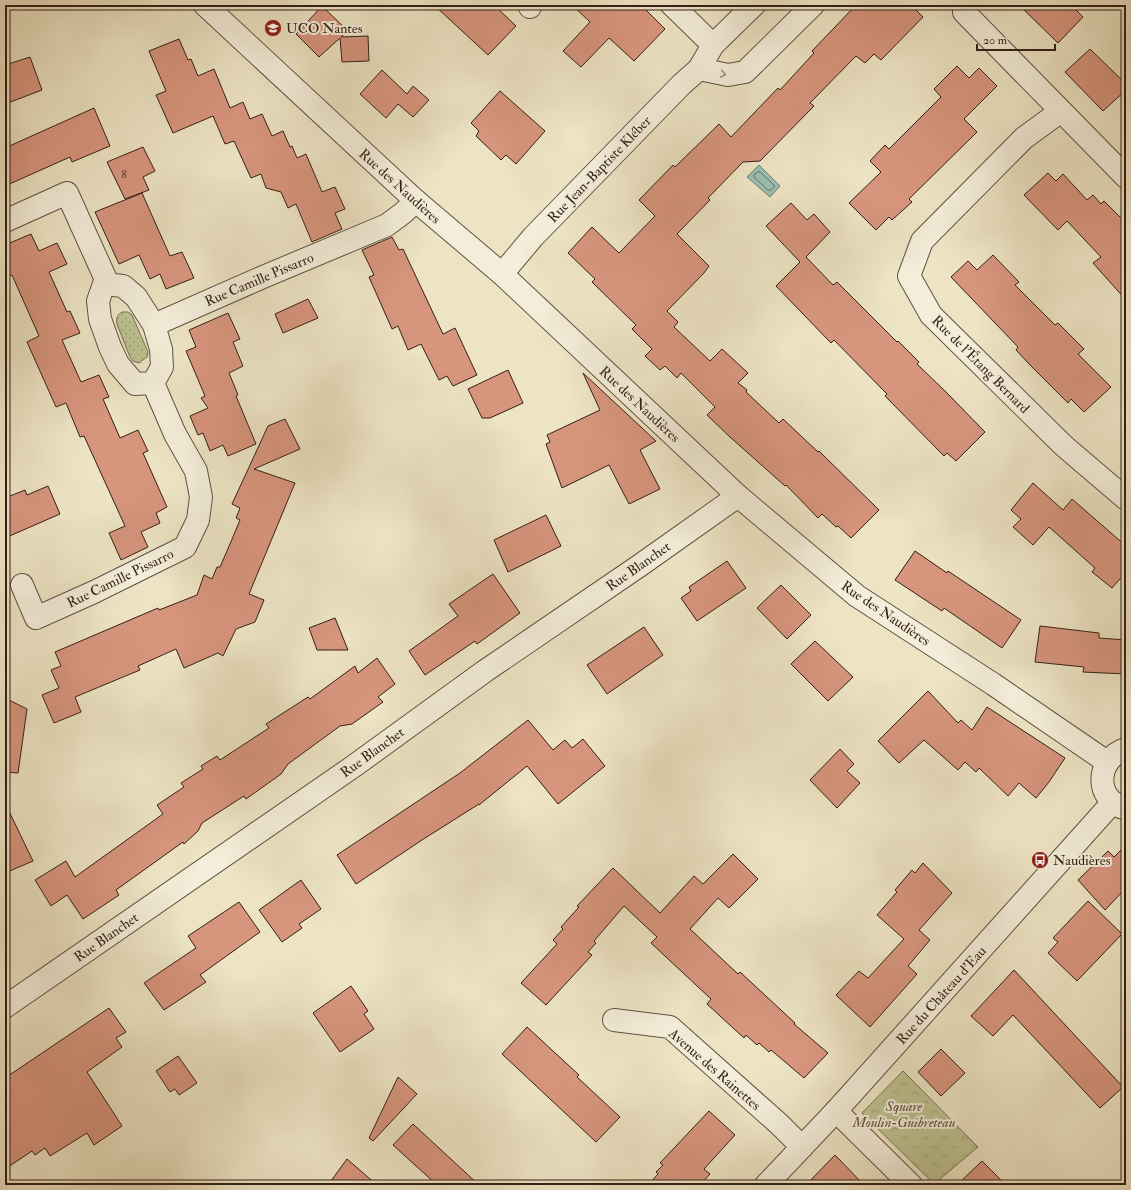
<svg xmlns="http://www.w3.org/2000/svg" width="1131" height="1190" viewBox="0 0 1131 1190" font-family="'IM FELL Double Pica',serif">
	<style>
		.grass { fill: url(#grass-dots); stroke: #787053 }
		.park { fill: url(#park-crowns); stroke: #787053 }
		.water { fill: #99bfb3; stroke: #717f74 }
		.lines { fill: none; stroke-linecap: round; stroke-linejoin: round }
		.shore { stroke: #666f64; stroke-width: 1 }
		.building { fill: #d7957e; stroke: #341f15 }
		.minor-casing { stroke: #625041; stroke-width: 24 }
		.tertiary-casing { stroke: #625041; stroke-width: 24 }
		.minor { stroke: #f3edd9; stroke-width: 22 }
		.tertiary { stroke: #f3edd9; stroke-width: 22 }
		.oneway { stroke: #9d9081 }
		.labels { text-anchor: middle; stroke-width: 4; stroke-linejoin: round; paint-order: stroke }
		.number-label { font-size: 12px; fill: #5d3c2f }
		.poi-label { font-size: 14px; fill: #341f15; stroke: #f3edd9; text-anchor: start }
		.street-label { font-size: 14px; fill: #341f15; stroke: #f3edd9 }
		.park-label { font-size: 14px; font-style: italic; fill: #5d503a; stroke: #f3edd9 }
	</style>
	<defs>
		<pattern id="grass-dots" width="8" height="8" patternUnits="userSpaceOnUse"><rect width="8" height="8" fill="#bdc291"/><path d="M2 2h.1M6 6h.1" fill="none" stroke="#a3a67c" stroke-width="1.8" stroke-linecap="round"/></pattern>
		<pattern id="park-crowns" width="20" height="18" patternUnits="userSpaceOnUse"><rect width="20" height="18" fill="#bdc291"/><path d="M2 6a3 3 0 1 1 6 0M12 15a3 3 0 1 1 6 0" fill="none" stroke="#a3a67c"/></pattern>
	</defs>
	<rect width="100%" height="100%" fill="#ede4c4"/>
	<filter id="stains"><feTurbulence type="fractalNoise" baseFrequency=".005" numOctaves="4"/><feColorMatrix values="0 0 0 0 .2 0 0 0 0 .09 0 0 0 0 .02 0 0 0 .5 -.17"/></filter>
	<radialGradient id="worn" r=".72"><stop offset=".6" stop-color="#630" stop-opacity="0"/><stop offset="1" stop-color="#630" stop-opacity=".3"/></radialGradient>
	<path class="grass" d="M122,312H128L132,315L148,352L147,357L139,363L133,361L130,357L117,324C116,318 117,315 122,312Z"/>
	<path class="park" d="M903,1071L978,1147L934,1184L862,1113Z"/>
	<path class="water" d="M759,165L780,186L770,197L747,177Z"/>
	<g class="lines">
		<path class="shore" d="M758,172H760L774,185V187L771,190H768L755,178L754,175Z"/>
	</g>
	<path class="building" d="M434,5H494L516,26L488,55Z
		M572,5H641L665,29L634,61L609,38L581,67L563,51L590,22Z
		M856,5H911L923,17L881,60L874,54L865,63L856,56L810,103L814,106L760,161L743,162L708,198L710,200L677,234L709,266L704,273L667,311L678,322L674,327L710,361L722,349L748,373L738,383L747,390L746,392L779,423L783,419L818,452L819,451L879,510L851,538L838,526L836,527L822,514L818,518L786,485L785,486L730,437L707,415L715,407L681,373L677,378L665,366L660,370L645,356L652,349L632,329L636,325L592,282L595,279L568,253L592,227L619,253L655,216L639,200L673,165L675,167L719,124L731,137L778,88L780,90L814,53L812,51Z
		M1019,5H1071L1083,17L1058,43Z
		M322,6L348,31L341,37L368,36L369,61L342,62L340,38L319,57L296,34Z
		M179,39L188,60L191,59L198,76L214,69L230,108L243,102L250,119L262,114L272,136L283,131L290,147L292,146L297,158L306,154L322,192L335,187L345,209L335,213L342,229L312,242L296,204L288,208L281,192L266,188L261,174L251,178L234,141L225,144L213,116L173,133L156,95L166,91L149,51Z
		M1090,49L1126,84V90L1103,111L1065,72Z
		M30,57L42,90L5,104V65Z
		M957,66L969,78L979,68L997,86L964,119L977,132L909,199L912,202L892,220L889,217L876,230L849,203L881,172L870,161L885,145L889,149L941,97L934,89Z
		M382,70L407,94L413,86L429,100L413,117L398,104L386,118L360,94Z
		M500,91L545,131L516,164L506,155L501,160L476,136L479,131L471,123Z
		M94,108L110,146L72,162L70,157L5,186V148Z
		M143,147L155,171L143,177L149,190L125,199L107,162Z
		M1048,173L1056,181L1063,174L1087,200L1093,195L1101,204L1104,201L1126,223V300L1093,263L1101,257L1067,221L1058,230L1024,195Z
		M142,193L170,256L182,252L194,278L166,289L160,274L150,279L139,255L119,264L95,212Z
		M791,203L807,220L814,214L830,232L806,257L833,285L837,282L897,342L898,341L919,362L917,364L947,393L985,432L956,461L947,453L944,456L885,396L887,394L834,340L831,343L776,286L800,262L766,226Z
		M31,234L39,251L57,243L67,264L49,272L67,312L70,311L80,333L62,340L81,382L99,375L109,397L103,399L120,438L138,430L148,451L143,453L167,507L156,513L160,523L141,532L148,547L121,560L109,533L125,526L84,436L80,437L66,403L56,407L27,342L39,336L12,275L5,278V245Z
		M392,237L399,250L403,249L443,334L455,328L477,375L453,386L447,376L439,380L421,344L408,350L398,326L392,329L369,277L374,275L362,250Z
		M993,255L1019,282L1015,285L1055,325L1058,323L1084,349L1078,354L1111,387L1084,412L1071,399L1068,403L1031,366L1016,350L1018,347L951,277L968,261L977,270Z
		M308,299L318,318L283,333L275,314Z
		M228,313L240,339L233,342L243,366L229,373L238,395L236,396L256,444L228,456L223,445L210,451L203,433L198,435L190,416L208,408L201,398L205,396L186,351L196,347L189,330Z
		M508,370L523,403L490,418H482L468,389Z
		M583,373L656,441L640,450L660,489L629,504L609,465L562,488L546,444L550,442L547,435L600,410Z
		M285,419L300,449L254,469L295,483L249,594L264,600L255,622L236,629L223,656L218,653L184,668L176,649L138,666L140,670L75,697L81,712L54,723L42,695L59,688L51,670L61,666L55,652L158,608L159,610L197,595L204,575L212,579L217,567H220L230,544L240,520L236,518L240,508L232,504L268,426Z
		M1033,483L1063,510L1072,499L1126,546V572L1112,588L1092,572L1095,568L1049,527L1033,545L1013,527L1021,519L1011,510Z
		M48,486L60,514L5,538V498L25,490L27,495Z
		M546,515L561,546L508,572L494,540Z
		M915,551L947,573L948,571L1021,620L1002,648L944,608L942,611L895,580Z
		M727,561L746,588L697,621L681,598L691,591L689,587Z
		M493,574L520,613L477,644L475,641L425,675L409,651L458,616L449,604Z
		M781,585L811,615L787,639L757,608Z
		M335,618L348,650H317L309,628Z
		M1040,626L1099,633V638L1126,640V674L1083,672L1084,667L1035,662Z
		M644,627L663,655L607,694L587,665Z
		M815,641L853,677L828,701L791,664Z
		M377,658L395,684L378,697L383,702L352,724L340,726L288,764L281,774L246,799L244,796L202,823L198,831L184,844L183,842L116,890L119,895L83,919L67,895L51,906L35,880L66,861L75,877L163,814L157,805L184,787L181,783L203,769L201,766L217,756L220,760L269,728L266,724L308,697L310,699L355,666L358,673Z
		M928,691L958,723L961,720L972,730L987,707L1065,758L1049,782L1036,798L1019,783L1008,796L979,768L976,772L965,762L958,770L924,740L899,763L878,741Z
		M5,698L27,709L18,773L5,772Z
		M528,720L553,750L565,740L572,748L583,739L605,766L558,804L527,766L479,805V804L422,840L356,884L337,855L460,773Z
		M840,749L854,764L847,771L860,783L837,808L810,780Z
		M5,803L33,861L5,873Z
		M1126,845V888L1105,910L1078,880L1108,851L1114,857Z
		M733,854L758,879L729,908L718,898L690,929L738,974L740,972L795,1023L794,1024L828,1053L804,1078L771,1050L769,1052L759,1043L757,1045L746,1035L744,1038L707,1004L711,999L651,943L657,937L624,906L594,941L596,943L588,952L592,955L546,1005L521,983L557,944L553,940L563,929L561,927L579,907L577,906L613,868L660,913L694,876L703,884Z
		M923,863L952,893L919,930L930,940L908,966L917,974L870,1027L836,995L859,971L868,978L904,939L877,915L897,892L895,890L912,870L915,873Z
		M301,880L321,909L299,924L302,928L282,942L259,910Z
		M1088,901L1122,934L1077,981L1048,953L1058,942L1053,938Z
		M239,902L260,932L200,975L206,982L164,1010L144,983L196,948L188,936Z
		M1014,970L1123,1087L1100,1108L1013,1015L993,1036L971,1016Z
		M351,986L368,1011L364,1014L374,1029L340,1052L313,1013Z
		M109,1008L126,1032L116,1038L122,1047L87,1072L122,1126L94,1145L87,1133L50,1156L45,1148L35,1155L32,1151L5,1169V1078Z
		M527,1027L579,1075L577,1077L620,1117L596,1142L502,1054Z
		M941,1049L965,1073L941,1096L918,1072Z
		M178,1056L197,1083L179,1095L175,1089L170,1092L156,1071Z
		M398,1077L417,1094L373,1141L369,1138Z
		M709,1111L735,1135L704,1169L710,1174L700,1185H648L658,1174L656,1172L663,1165L660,1163Z
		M413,1124L479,1185H437L393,1145Z
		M835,1155L864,1185H806Z
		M347,1159L377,1185H328Z
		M982,1161L1006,1185H957Z"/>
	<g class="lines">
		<defs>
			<path id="minor" d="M529,5L530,7
				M672,5L713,45
				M754,5L713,45L699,69L728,75L745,72L813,5
				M964,12L1126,177
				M1061,111L1024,138L922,241L909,276L931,315L1064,446L1126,499
				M5,221L67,193L108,284
				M502,274L533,237L682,84L699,69
				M104,284L123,286L136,297L154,325L161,349L162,367L153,383L135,384L118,364L110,347L100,319L98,301Z
				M154,325L263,277L387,225L403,213L416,201
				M22,585L36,618L94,592L185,547L198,520L201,497L196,471L175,434L153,383
				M5,1007L354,766L485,671L639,566L738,496
				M614,1020L670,1027L779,1124L802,1147
				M836,1111L911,1185"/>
			<path id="tertiary" d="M205,5L416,201L502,274L738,496L857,596L993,684L1107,762
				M1126,749C1095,759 1094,800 1126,809
				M766,1185L836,1111L1113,802"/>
		</defs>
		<use href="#minor" class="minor-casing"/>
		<use href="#tertiary" class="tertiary-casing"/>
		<use href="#minor" class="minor"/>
		<use href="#tertiary" class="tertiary"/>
	</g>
	<defs><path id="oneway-chevron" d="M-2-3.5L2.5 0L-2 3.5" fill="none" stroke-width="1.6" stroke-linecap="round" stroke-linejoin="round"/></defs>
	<use class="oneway" href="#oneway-chevron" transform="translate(723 74) rotate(10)"/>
	<defs>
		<symbol id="university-disc" viewBox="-11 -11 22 22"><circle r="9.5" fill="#8f2418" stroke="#f3edd9"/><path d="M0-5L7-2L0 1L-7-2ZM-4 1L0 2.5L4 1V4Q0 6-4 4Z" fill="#fff"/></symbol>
		<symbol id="bus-disc" viewBox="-11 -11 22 22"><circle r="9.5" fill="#8f2418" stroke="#f3edd9"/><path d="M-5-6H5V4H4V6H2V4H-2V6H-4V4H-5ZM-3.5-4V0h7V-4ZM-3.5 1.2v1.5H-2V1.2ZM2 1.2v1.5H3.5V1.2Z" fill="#fff"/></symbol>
	</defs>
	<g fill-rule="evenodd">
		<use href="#university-disc" x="263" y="18" width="20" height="20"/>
		<use href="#bus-disc" x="1030" y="850" width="20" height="20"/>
	</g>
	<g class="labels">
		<g class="number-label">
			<text x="124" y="178">8</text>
		</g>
		<g class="poi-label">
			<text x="286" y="33">UCO Nantes</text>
			<text x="1053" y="865">Naudières</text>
		</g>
		<g class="street-label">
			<text transform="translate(599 169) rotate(-46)" y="5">Rue Jean-Baptiste Kléber</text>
			<text transform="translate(400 186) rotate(42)" y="5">Rue des Naudières</text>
			<text transform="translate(259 279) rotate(-23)" y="5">Rue Camille Pissarro</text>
			<text transform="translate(981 364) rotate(45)" y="5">Rue de l'Étang Bernard</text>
			<text transform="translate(640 404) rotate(43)" y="5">Rue des Naudières</text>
			<text transform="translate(638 566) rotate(-35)" y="5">Rue Blanchet</text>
			<text transform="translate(120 578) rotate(-26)" y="5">Rue Camille Pissarro</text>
			<text transform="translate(886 613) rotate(34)" y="5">Rue des Naudières</text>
			<text transform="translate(372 752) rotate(-36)" y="5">Rue Blanchet</text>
			<text transform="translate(106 937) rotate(-35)" y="5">Rue Blanchet</text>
			<text transform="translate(941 995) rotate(-48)" y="5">Rue du Château d'Eau</text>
			<text transform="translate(715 1069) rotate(41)" y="5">Avenue des Rainettes</text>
		</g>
		<g class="park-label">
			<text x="904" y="1111">Square<tspan x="904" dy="16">Moulin-Guibreteau</tspan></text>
		</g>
	</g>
	<rect width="1131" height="1190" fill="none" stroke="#ede4c4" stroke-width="20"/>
	<rect x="6" y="6" width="1119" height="1178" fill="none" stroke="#341f15" stroke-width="2"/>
	<rect x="10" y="10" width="1111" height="1170" fill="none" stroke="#341f15"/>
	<path d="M977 44v6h78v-6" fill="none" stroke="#341f15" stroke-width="2"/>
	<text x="983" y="44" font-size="12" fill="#341f15" stroke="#f3edd9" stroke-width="3" paint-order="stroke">20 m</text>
	<rect width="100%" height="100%" filter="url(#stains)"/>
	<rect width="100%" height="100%" fill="url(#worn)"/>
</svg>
